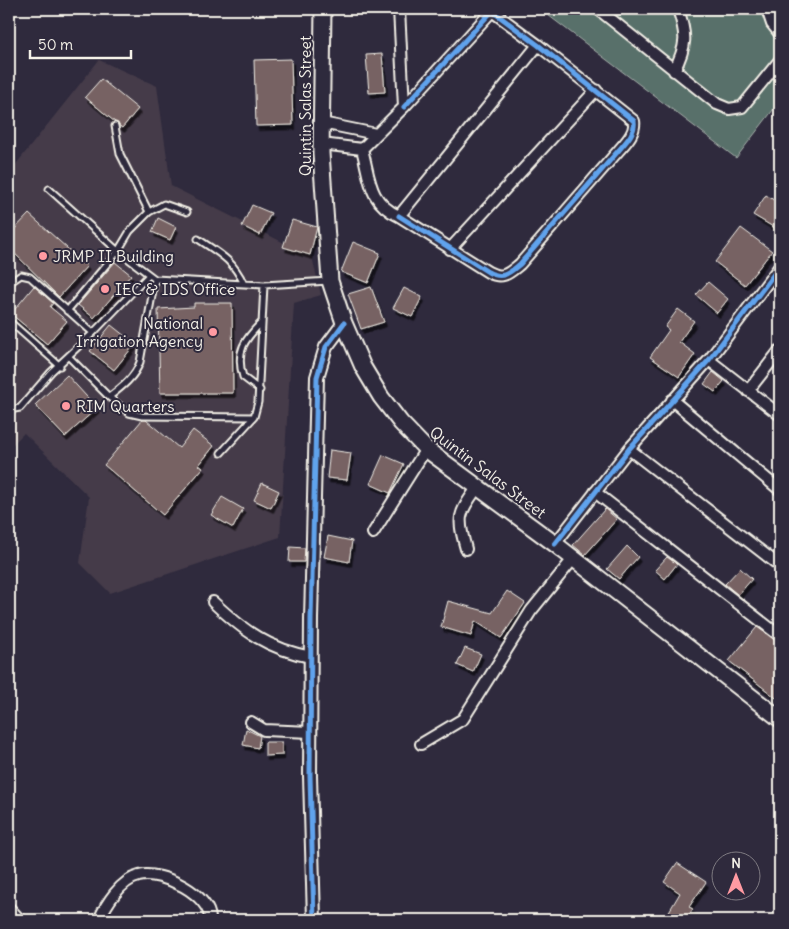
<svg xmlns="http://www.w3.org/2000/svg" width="789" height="929" viewBox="0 0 789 929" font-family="Delius,sans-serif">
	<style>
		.built { fill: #453b49 }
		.green { fill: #59706b; stroke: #a6b0aa }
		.building { fill: #776264; stroke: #f4f1e8; filter: url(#shadow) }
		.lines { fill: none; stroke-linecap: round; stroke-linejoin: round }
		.service-casing { stroke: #f4f1e8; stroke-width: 9 }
		.minor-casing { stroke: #f4f1e8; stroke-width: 14 }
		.tertiary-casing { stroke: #f4f1e8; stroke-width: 16 }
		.secondary-casing { stroke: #f4f1e8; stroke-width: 19 }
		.service { stroke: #2f2a3d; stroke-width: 5 }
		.minor { stroke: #2f2a3d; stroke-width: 10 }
		.tertiary { stroke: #2f2a3d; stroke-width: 12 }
		.secondary { stroke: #2f2a3d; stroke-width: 15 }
		.cycleway-casing { stroke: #2f2a3d; stroke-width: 8 }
		.cycleway { stroke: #60a3ed; stroke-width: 5 }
		.poi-dot { fill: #ff9aa2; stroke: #2f2a3d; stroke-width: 2 }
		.labels { text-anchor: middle; stroke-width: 4; stroke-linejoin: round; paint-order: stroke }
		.street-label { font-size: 16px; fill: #f4f1e8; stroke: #2f2a3d }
		.poi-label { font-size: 16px; fill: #f4f1e8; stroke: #2f2a3d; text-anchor: start }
	</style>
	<defs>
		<filter id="shadow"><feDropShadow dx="2.5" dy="4.5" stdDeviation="0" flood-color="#0009"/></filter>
	</defs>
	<rect width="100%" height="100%" fill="#2f2a3d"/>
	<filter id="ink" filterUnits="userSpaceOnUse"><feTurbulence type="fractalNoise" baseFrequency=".02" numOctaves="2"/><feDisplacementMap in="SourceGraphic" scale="10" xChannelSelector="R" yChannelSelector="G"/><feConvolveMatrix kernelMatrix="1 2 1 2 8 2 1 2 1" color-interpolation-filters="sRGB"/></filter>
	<g filter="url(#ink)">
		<path class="built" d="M99,60L157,86L171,186L312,257L321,295L294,303L280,537L110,593L80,563L89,497L24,433L9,448V173Z"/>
		<path class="green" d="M540,9H780V101L736,158Z"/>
		<path class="building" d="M382,54L385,92L369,93L366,55Z
			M291,59L293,125L256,126L254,60Z
			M101,79L138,109L122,128L85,97Z
			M766,195L780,204V231L753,215Z
			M252,205L271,213L260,235L242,226Z
			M29,214L87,266L59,297L9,248V235Z
			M158,218L176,227L170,240L152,232Z
			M292,220L317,227L310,255L283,247Z
			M741,228L772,251L745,285L715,262Z
			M353,242L380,253L368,283L341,272Z
			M115,262L131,275L94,318L78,305Z
			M708,282L728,299L717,313L696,295Z
			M34,286L53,303L50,307L67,321L47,344L11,314Z
			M371,287L384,322L361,329L348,294Z
			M404,288L422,297L412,317L393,308Z
			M194,303H232L233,393H160L158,309L194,307Z
			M678,309L694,321L679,342L695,354L679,377L650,357L669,330L665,327Z
			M111,325L135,344L114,370L90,351Z
			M713,372L724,381L715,392L704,384Z
			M67,375L97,408L65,437L35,405Z
			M142,420H146L179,448L193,430L214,446L199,465L203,468L163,515L104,465Z
			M330,450L351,453L347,480L327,478Z
			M383,455L404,464L390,493L370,484Z
			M262,483L279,491L271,508L254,500Z
			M222,497L243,509L233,528L211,515Z
			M605,509L617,519L585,555L573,545Z
			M328,536L352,541L349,562L324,557Z
			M627,546L638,557L619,579L607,569Z
			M290,547L305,548L304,562H289Z
			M667,557L677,564L665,579L655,570Z
			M740,568L752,579L738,595L725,584Z
			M507,591L525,603L501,638L475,621L471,636L441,627L448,601L492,613Z
			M757,627L780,643V701L729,661Z
			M465,648L481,654L473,672L457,665Z
			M246,729L260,736L258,748L243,745Z
			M265,742H282V755L265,756Z
			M677,863L706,882L689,907L693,909L686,920H664L680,893L664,882Z"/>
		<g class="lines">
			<defs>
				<path id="service" d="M49,189L118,251L155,279L264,285L329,281
					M149,212L164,204L187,212
					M198,239C220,254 232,259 244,284
					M9,283L21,275L30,277L93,333
					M67,311L118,251L130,231L149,212L120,154L115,126
					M9,321L60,366
					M69,357L109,397C122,387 135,377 140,362L155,279
					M260,390L243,377C235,351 245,339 262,322
					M109,397L129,413L142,416L254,417
					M9,410L20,408L51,372L93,333L148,276
					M221,453L254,417L258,402L264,285"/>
				<path id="minor" d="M399,9L404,107L362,149C370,178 368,202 399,216L538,45
					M598,9L717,104L729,109L742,107L780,60
					M767,9L772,24L780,34
					M674,71C687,45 687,36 678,9
					M322,123L376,134
					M322,144L362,149
					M399,216L488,272C503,280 509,273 520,264L619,150C626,142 636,132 634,121L538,45L492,11L404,107
					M450,249L596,90
					M709,360L780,415
					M748,391L780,350
					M672,400L780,490
					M629,449L780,566
					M595,492L780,636
					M373,533L426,449
					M555,544L629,449L709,360L780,266
					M466,549C457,517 458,515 477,488
					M213,602C244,631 268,649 311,657
					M251,722L264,730L311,732
					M421,744L463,719L531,611L573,559
					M9,908L20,920
					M99,920C106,904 121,880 139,876C162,870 211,895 210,920"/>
				<path id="tertiary" d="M314,920L310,776L311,619L317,377L326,347L344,323"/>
				<path id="secondary" d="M323,9L321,153L330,281L344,323L363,367L381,397L401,423L426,449L555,544L780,719"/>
			</defs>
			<use href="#service" class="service-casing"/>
			<use href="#minor" class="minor-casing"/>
			<use href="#tertiary" class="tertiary-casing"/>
			<use href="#secondary" class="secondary-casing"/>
			<use href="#service" class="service"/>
			<use href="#minor" class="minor"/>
			<use href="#tertiary" class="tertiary"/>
			<use href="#secondary" class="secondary"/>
			<defs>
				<path id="cycleway" d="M399,216L488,272C503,280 509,273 520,264L619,150C626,142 636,132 634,121L538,45L492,11L404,107
					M555,544L629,449L709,360L780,266
					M314,920L310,776L311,619L317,377L326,347L344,323"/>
			</defs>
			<use href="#cycleway" class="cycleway-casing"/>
			<use href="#cycleway" class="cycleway"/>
		</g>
	</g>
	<g class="poi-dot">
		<circle cx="43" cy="256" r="5"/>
		<circle cx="105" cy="289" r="5"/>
		<circle cx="213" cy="332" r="5"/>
		<circle cx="66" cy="406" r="5"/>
	</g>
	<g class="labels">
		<g class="street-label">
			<text transform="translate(305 106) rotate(-90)" y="6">Quintin Salas Street</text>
			<text transform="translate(488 472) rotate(37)" y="6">Quintin Salas Street</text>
		</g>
		<g class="poi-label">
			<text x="53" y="262">JRMP II Building</text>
			<text x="115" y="295">IEC &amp; IDS Office</text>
			<text x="203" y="329" text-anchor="end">National<tspan x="203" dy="18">Irrigation Agency</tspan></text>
			<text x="76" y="412">RIM Quarters</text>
		</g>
	</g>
	<rect width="789" height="929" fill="none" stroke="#2f2a3d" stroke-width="30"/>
	<rect x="15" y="15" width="759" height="899" fill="none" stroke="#f4f1e8" stroke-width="2" filter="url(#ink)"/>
	<g transform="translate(736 876)"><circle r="24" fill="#2f2a3d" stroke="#7e7a81"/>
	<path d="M0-4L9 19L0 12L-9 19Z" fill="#ff9aa2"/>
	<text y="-8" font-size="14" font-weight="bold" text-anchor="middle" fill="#f4f1e8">N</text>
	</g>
	<path d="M30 50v8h101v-8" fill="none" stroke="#f4f1e8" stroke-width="2.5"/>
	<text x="38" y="50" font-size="15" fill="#f4f1e8" stroke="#2f2a3d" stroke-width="4" paint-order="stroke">50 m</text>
</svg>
